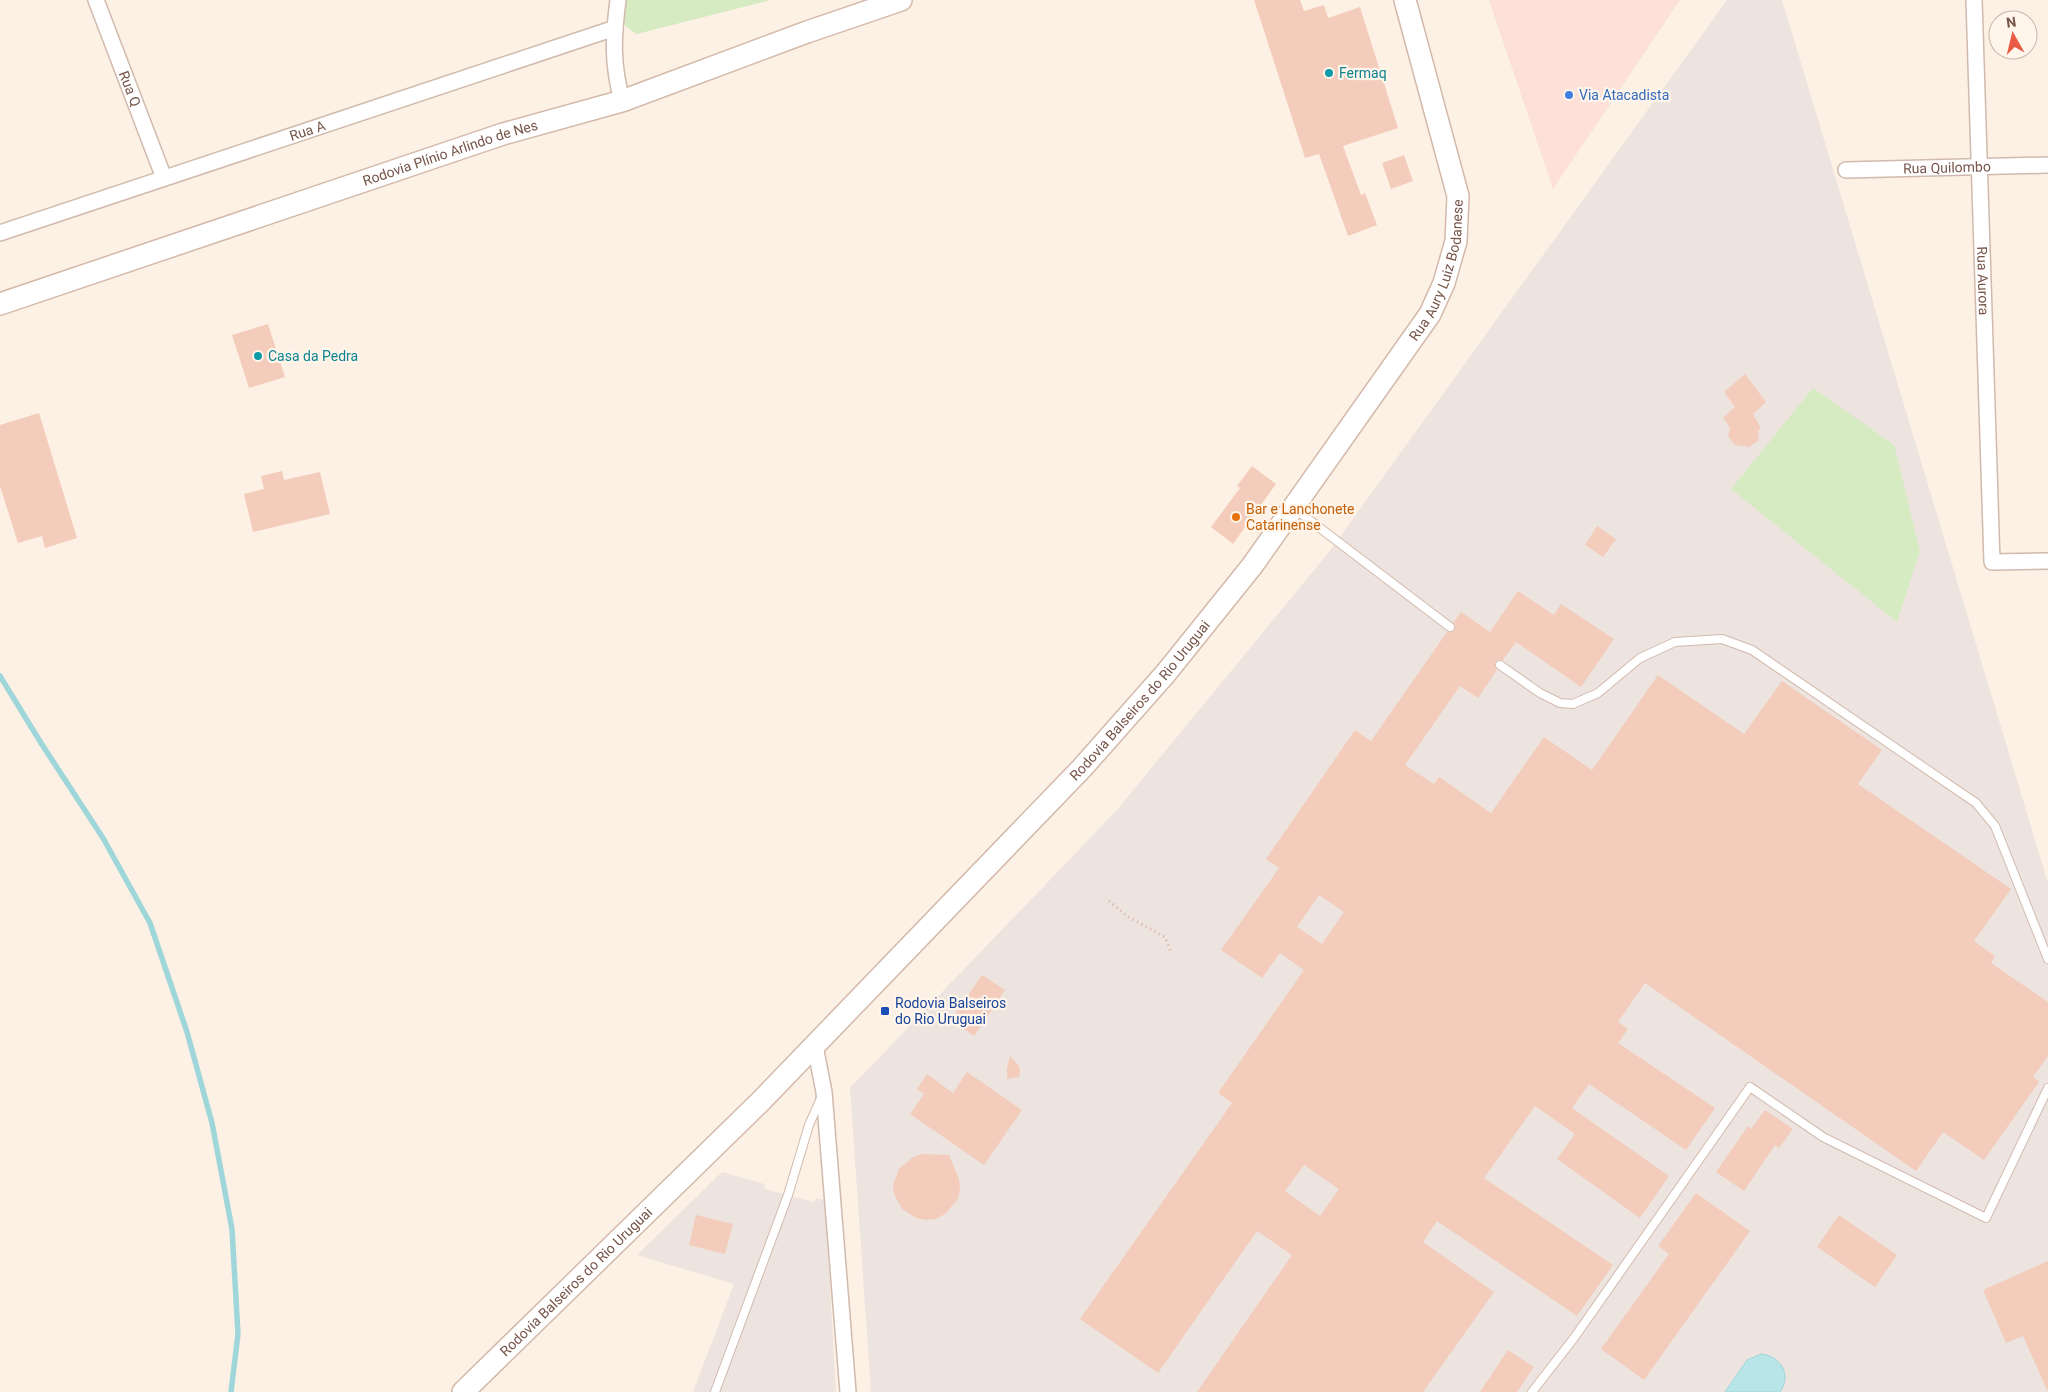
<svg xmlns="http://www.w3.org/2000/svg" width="2048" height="1392" viewBox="0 0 2048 1392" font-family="Roboto,sans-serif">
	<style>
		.commercial { fill: #fde0d8 }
		.industrial { fill: #ede4df }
		.green { fill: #d7ebc2 }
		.water { fill: #b8e5e7; stroke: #9ed6d9 }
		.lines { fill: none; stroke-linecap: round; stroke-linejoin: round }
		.stream { stroke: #9ed6d9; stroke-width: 5.5 }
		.building { fill: #f3ccbb; fill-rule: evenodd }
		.service-casing { stroke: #d1baad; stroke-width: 10 }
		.minor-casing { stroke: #d1baad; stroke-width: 18 }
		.secondary-casing { stroke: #d4b9aa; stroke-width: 24 }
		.path { stroke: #d8af9e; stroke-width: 3; stroke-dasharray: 1 4; stroke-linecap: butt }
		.service { stroke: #fff; stroke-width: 8 }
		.minor { stroke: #fff; stroke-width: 15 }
		.secondary { stroke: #fff; stroke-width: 21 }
		.culture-dot { fill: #0f9aa8; stroke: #fff5eb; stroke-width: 2 }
		.shop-dot { fill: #3f7fe0; stroke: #fff5eb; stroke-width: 2 }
		.food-dot { fill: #e8710a; stroke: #fff5eb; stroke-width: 2 }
		.transit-dot { fill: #1a4fb4; stroke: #fff5eb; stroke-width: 2 }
		.labels { text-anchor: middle; stroke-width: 4.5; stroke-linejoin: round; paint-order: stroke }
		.culture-label { font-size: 14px; fill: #0d838f; stroke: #fff5eb; text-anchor: start }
		.street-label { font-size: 14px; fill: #775549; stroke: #fff5eb }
		.shop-label { font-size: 14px; fill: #366cbe; stroke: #fff5eb; text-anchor: start }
		.food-label { font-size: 14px; fill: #c56008; stroke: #fff5eb; text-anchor: start }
		.transit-label { font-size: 14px; fill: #164399; stroke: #fff5eb; text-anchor: start }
	</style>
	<rect width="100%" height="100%" fill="#fdf1e5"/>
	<path class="commercial" d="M1489,0H1680L1553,189Z"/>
	<path class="industrial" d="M1727,0H1782L2048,883V1392H871L850,1088L1116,811L1329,552Z
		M722,1172L764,1184L765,1189L813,1202L816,1198L825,1200L836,1392H693L734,1284L637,1255Z"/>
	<path class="green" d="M623,0H771L637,34C620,24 619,18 623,0Z
		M1813,388L1894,445L1920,551L1897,622L1731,489Z"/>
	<path class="water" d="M1761,1354C1781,1356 1792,1375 1780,1392H1725L1747,1360Z"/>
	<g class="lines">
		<path class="stream" d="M0,676L41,743L103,838L150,923L187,1032L212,1123L232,1229L238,1334L231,1392"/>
	</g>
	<path class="building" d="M1254,0H1300L1304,11L1324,5L1328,18L1360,7L1398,128L1343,146L1361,195L1365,193L1377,225L1348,236L1319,154L1305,158Z
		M1404,155L1413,181L1391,189L1382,163Z
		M268,324L285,377L249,388L232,335Z
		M1745,374L1766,402L1753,414L1761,428L1758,431L1759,440L1749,447L1735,445L1728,436L1730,428L1723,418L1735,407L1724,392Z
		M39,413L77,538L45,548L42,536L18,543L0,486V425Z
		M1252,466L1276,484L1233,544L1211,527L1240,488L1237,486Z
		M282,471L284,480L320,472L330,514L253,532L244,494L264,489L261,476Z
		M1597,526L1616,539L1603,557L1585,545Z
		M1518,591L1554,615L1561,604L1614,639L1581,687L1516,642L1503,660H1498L1495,662V667L1497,670L1478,698L1460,686L1405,765L1434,784L1439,777L1491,813L1544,737L1592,770L1658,675L1744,734L1782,681L1882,750L1858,784L2011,889L1974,941L1995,956L1991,963L2048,1002V1056L2033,1077L2039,1082L1984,1160L1943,1132L1916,1171L1645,983L1618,1022L1628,1029L1618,1043L1715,1108L1686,1150L1589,1084L1572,1108L1669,1176L1640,1218L1557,1159L1575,1134L1535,1106L1484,1178L1613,1265L1577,1316L1437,1221L1423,1242L1494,1292L1423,1392H1197L1292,1255L1257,1231L1158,1373L1080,1319L1232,1103L1218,1093L1304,970L1280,953L1262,978L1221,950L1279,868L1266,859L1355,730L1371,741L1447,632H1452L1455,630L1453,623L1461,612L1490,632ZM1319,895L1344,912L1322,944L1297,927ZM1304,1165L1339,1189L1320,1216L1285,1191Z
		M982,975L1005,990L974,1036L951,1020Z
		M1010,1056L1019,1066L1020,1071L1019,1077L1007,1079V1069Z
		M967,1072L1022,1110L984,1165L910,1114L924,1094L917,1089L927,1074L953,1093Z
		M1765,1110L1793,1129L1779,1148L1775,1145L1744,1191L1716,1172L1748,1126L1751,1129Z
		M922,1154L949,1155L959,1179L960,1189L958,1199L945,1214L936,1219L926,1220L916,1218L902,1209L894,1194L893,1185L899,1169L913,1157Z
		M1696,1193L1750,1231L1644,1380L1601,1349L1669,1254L1658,1246Z
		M696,1215L733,1224L725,1254L689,1245Z
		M1839,1215L1897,1255L1875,1287L1817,1247Z
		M2048,1261V1392L2023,1336L2006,1343L1983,1290Z
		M1508,1350L1534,1367L1517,1392H1480Z"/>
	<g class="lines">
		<defs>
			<path id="service" d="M1295,509L1450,627
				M1500,665L1540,693L1560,703L1573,704L1598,693L1640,658L1675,642L1722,639L1752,650L1976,803L1995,826L2048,959
				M715,1392L788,1195L809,1125L821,1098
				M1532,1392L1574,1338L1750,1087L1823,1137L1986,1218L2048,1088"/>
			<g id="minor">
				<path id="s1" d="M96,0L164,178"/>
				<path d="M618,0C613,38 612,63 622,101"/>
				<path id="s2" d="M1974,0L1992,562L2048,561"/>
				<path id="s3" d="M1846,170L2048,165"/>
				<path id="s4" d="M0,233L615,28"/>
				<path d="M815,1046L824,1092L848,1392"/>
			</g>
			<g id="secondary">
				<path id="s5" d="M0,304L503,134L622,101L807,32L901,0"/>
				<path id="s6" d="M463,1392L761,1101L1082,768L1166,673L1252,566L1430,314L1444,283L1456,241L1458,196L1405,0"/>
			</g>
		</defs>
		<use href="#service" class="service-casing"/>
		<use href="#minor" class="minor-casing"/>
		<use href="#secondary" class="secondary-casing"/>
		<path class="path" d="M1109,901L1127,916L1165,937L1171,952"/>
		<use href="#service" class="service"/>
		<use href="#minor" class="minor"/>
		<use href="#secondary" class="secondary"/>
	</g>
	<g class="culture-dot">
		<circle cx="1329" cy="73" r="5"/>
		<circle cx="258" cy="356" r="5"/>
	</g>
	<circle class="shop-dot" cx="1569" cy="95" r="5"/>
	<circle class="food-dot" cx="1236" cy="517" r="5"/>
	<rect class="transit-dot" x="880" y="1006" width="10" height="10" rx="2.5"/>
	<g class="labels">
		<g class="culture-label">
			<text x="1339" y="78">Fermaq</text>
			<text x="268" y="361">Casa da Pedra</text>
		</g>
		<g class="street-label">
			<text dy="5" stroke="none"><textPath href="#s1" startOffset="95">Rua Q</textPath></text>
			<text dy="5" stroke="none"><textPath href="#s4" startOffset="324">Rua A</textPath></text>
			<text dy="5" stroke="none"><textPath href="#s5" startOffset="475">Rodovia Plínio Arlindo de Nes</textPath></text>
			<text dy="5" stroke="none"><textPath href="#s3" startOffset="101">Rua Quilombo</textPath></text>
			<text dy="5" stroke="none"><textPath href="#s6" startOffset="1496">Rua Aury Luiz Bodanese</textPath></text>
			<text dy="5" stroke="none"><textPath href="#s2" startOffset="281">Rua Aurora</textPath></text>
			<text dy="5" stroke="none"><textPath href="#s6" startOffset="968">Rodovia Balseiros do Rio Uruguai</textPath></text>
			<text dy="5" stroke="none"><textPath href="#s6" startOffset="158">Rodovia Balseiros do Rio Uruguai</textPath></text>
		</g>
		<g class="shop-label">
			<text x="1579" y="100">Via Atacadista</text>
		</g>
		<g class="food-label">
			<text x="1246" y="514">Bar e Lanchonete<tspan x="1246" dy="16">Catarinense</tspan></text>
		</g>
		<g class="transit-label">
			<text x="895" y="1008">Rodovia Balseiros<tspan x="895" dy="16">do Rio Uruguai</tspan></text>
		</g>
	</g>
	<g transform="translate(2013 35) rotate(352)"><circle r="24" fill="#fff5eb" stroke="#c9b5aa"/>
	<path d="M0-4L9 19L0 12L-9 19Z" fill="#ea5b46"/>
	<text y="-8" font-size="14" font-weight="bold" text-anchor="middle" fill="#775549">N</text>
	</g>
</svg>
